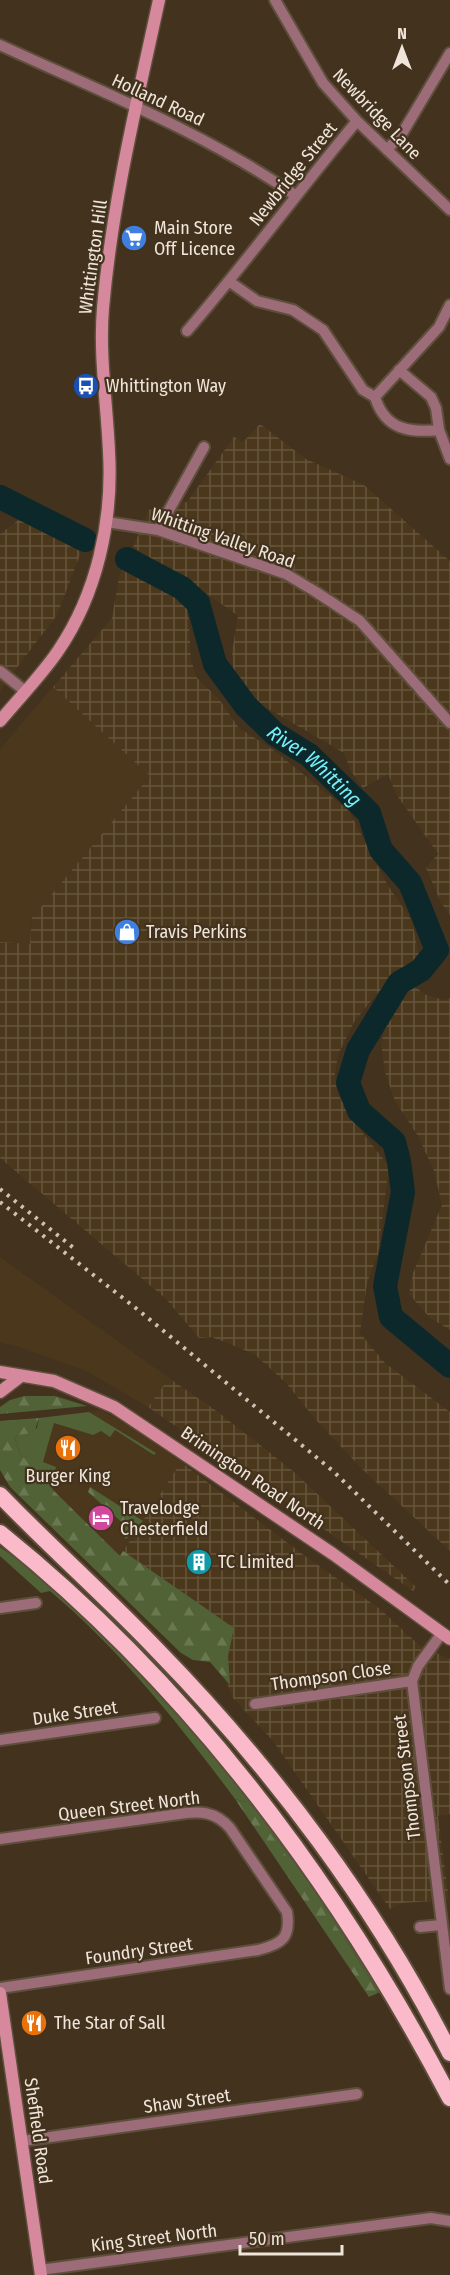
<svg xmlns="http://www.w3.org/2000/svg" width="450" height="2275" viewBox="0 0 450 2275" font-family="'Fira Sans Condensed',sans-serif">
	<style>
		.built { fill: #4b371c }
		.industrial { fill: url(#industrial-grid) }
		.green { fill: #516236 }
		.forest { fill: url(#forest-firs) }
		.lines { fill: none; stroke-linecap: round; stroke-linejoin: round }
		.river { stroke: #0d282b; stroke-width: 24 }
		.minor-casing { stroke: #5e4f3c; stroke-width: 14 }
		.secondary-casing { stroke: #5e4f3c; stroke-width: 15 }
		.trunk-casing { stroke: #5e4f3c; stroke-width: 20 }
		.minor { stroke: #9c6c78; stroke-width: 10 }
		.secondary { stroke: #d6899d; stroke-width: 12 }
		.trunk { stroke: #fbbaca; stroke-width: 16 }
		.rail { stroke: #cdc2b4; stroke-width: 4; stroke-dasharray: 3 6; stroke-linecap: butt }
		.labels { text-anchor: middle; stroke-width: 4.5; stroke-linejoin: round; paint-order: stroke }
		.street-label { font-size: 18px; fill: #efe5d9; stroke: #42321e }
		.poi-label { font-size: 18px; fill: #efe5d9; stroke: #42321e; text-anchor: start }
		.water-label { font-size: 20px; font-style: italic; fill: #74f1fb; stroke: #42321e }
	</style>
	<defs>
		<pattern id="industrial-grid" width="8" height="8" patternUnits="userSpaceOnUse" patternTransform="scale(1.5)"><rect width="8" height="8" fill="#4b371c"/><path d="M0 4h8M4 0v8" fill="none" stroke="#65543c"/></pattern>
		<pattern id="forest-firs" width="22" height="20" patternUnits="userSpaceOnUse" patternTransform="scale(1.5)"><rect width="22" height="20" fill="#516236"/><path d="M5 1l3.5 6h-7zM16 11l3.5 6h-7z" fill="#6a7852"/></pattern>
	</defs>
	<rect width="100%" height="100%" fill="#42321e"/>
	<path class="built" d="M53,687L150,776L32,918L30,945L0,942V749Z
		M0,1257L169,1378L148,1407L86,1371L16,1346L0,1343Z
		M100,1410L128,1425L181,1462L120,1556L48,1485L18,1435L37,1428L39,1418Z"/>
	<path class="industrial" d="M260,424L306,459L364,485L450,561V915L441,903L426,868L438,854L396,794L388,774L363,788L351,771L344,753L253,700L234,681L232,652L238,616L209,595L133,547L149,510L187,502L234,437L243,442Z
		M37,506L85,542L57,615L0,690V534Z
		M124,566L188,606L191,660L197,678L219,699L239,728L272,749L349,811L387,884L412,921L419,955L399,973L424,994L443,1000L450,998V1330L430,1318L409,1294L413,1273L442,1205L434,1171L418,1136L395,1101L385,1072L381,1043L387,1020L401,998L386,989L379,991L354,1022L338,1055L335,1074L338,1094L354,1122L389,1166L378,1254L367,1283L360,1333L385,1363L450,1412V1551L361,1468L315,1419L286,1383L254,1354L212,1337L199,1338L166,1299L0,1158V942L30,944L32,918L150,776L53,687L112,618L119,577Z
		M169,1378L218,1412L293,1471L416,1587L413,1591L148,1407Z
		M181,1462L301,1553L380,1609L419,1645L450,1659V1814L438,1816L449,1900L402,1903L390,1909L273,1741L233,1698L215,1656L120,1556Z"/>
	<path class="green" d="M89,1412L156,1453L154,1455L115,1430L110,1437L101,1431L93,1435L54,1423L43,1462L56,1467L55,1472L66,1475L52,1489L33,1475L36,1470L20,1454L15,1439L18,1435L37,1428L39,1418Z
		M0,1547L52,1583L174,1705L300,1863L384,1990L378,1993L349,1945L245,1802L235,1799C180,1725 121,1651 50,1591L41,1593L0,1556Z"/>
	<path class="forest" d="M24,1396H55L87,1406L0,1414V1407L10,1400Z
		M39,1418L34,1433L18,1435L15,1439L20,1454L37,1470L34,1475L48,1485L120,1556L123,1551L234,1628L228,1656L230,1685L210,1662L193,1660L181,1653L10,1487L0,1470V1421Z
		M90,1487L143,1521L126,1539L120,1533L126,1526L88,1492Z
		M235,1799L245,1802L255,1812L349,1945L378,1993L369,1997Z"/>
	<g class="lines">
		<g class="river">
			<path d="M0,497L85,540"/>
			<path id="s1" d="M127,559L182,588L198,603L215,664L246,706L275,734L309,755L369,813L381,850L410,883L437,950L421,970L399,983L358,1050L348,1083L359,1111L394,1142L399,1161L403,1192L385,1286L391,1317L450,1366"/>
		</g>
		<defs>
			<path id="minor" d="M275,0L323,83L357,121L450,210
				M0,45C102,92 203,132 295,195
				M387,150L403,132L450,53
				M230,282L257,301L293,310L323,330L363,390L375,397L439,327L450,305
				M187,331C246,263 299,190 357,121
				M399,370L431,397L436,408L439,430L450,459
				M375,397C385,430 410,433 439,430
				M107,522L158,530L286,574L316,592L360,621L450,723
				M158,530L204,447
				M0,671L25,691
				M0,1608L36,1603
				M442,1633L418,1666L412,1681L450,1989
				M255,1704L412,1681
				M0,1740L155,1718
				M0,1839L179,1814C200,1811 215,1811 230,1828L287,1912C291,1938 282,1944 258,1950L0,1988
				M420,1927L441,1925
				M22,2141L357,2094
				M40,2270L431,2218L450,2221"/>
			<path id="secondary" d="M0,721C19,698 41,676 58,651C97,594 113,521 109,452C107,404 99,356 103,308C112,204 137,102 159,0
				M0,1372L54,1381L114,1407L333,1554L450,1639
				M0,1392L21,1376
				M0,1993L41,2275"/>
			<path id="trunk" d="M0,1495C51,1548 107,1597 158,1651C273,1769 376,1906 450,2053
				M0,1533C190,1686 337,1883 450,2098"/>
		</defs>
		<use href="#minor" class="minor-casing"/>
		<use href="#secondary" class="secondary-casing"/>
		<use href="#trunk" class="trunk-casing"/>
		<use href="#minor" class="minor"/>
		<use href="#secondary" class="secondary"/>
		<use href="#trunk" class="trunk"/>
		<path class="rail" d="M0,1189L75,1249
			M0,1202L137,1309L333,1471L450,1585"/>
	</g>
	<defs>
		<symbol id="supermarket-disc" viewBox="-11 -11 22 22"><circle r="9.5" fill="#3f7fe0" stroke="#42321e"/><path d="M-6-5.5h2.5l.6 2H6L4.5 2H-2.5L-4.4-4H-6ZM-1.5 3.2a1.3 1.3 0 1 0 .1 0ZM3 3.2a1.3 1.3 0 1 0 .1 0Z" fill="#fff"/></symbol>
		<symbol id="bus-disc" viewBox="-11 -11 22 22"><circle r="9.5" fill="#1a4fb4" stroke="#42321e"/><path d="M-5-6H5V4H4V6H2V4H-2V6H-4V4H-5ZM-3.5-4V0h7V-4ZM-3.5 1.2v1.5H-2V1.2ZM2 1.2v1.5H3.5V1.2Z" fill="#fff"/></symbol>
		<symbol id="shop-disc" viewBox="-11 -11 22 22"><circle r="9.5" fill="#3f7fe0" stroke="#42321e"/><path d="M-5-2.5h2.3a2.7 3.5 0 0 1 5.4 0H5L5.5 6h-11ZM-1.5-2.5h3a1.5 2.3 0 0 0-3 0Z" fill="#fff"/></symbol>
		<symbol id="restaurant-disc" viewBox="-11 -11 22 22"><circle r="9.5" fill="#e8710a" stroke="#42321e"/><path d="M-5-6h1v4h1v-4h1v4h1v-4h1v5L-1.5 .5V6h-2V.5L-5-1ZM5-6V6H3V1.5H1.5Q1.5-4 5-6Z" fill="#fff"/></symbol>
		<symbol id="hotel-disc" viewBox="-11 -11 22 22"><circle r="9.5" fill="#d1479c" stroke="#42321e"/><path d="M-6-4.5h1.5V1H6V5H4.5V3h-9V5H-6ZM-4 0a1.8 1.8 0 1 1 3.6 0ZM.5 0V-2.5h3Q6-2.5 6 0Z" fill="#fff"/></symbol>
		<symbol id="building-disc" viewBox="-11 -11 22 22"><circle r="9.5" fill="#0f9aa8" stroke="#42321e"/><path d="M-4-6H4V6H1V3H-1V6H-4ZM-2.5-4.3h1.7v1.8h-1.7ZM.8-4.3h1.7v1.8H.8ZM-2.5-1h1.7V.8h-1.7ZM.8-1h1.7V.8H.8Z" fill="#fff"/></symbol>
	</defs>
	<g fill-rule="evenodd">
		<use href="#supermarket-disc" x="119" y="223" width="30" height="30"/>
		<use href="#bus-disc" x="71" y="371" width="30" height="30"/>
		<use href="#shop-disc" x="112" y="917" width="30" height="30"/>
		<use href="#restaurant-disc" x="53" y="1433" width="30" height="30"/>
		<use href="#hotel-disc" x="86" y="1503" width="30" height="30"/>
		<use href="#building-disc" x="184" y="1547" width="30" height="30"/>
		<use href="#restaurant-disc" x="19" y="2008" width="30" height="30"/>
	</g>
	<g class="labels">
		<g class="street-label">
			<text transform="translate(158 100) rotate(25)" y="6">Holland Road</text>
			<text transform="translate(377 114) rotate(46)" y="6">Newbridge Lane</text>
			<text transform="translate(293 174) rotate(-51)" y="6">Newbridge Street</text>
			<text transform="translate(93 257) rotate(-82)" y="6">Whittington Hill</text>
			<text transform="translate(223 538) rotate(19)" y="6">Whitting Valley Road</text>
			<text transform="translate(253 1478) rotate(34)" y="6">Brimington Road North</text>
			<text transform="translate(331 1676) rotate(-8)" y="6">Thompson Close</text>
			<text transform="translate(75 1713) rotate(-8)" y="6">Duke Street</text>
			<text transform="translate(407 1777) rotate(-97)" y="6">Thompson Street</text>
			<text transform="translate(129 1806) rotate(-7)" y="6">Queen Street North</text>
			<text transform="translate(139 1951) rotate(-8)" y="6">Foundry Street</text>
			<text transform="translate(187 2101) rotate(-8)" y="6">Shaw Street</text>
			<text transform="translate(38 2131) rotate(82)" y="6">Sheffield Road</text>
			<text transform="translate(154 2238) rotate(-7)" y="6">King Street North</text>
		</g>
		<g class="poi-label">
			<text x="154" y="234">Main Store<tspan x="154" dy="21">Off Licence</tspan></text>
			<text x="106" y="392">Whittington Way</text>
			<text x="146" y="938">Travis Perkins</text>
			<text x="68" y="1482" text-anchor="middle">Burger King</text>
			<text x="120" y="1514">Travelodge<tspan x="120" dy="21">Chesterfield</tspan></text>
			<text x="218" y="1568">TC Limited</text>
			<text x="54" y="2029">The Star of Sall</text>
		</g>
		<g class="water-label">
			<text dy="7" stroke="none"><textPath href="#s1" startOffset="291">River Whitting</textPath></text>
		</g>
	</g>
	<g transform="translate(402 48)" stroke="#42321e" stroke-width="4.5" paint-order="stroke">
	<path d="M0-4.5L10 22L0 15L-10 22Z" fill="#efe5d9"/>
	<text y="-9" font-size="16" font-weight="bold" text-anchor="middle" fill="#efe5d9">N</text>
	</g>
	<path d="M240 2245v9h102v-9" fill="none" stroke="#efe5d9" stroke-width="3"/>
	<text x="249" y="2245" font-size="18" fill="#efe5d9" stroke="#42321e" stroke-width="4.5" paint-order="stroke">50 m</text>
</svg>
